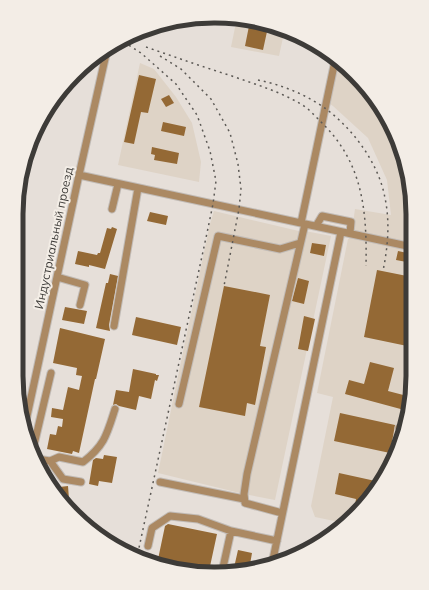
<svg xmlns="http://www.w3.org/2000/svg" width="429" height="590" viewBox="0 0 429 590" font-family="Mulish,sans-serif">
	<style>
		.built { fill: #ded3c6 }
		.building { fill: #946935 }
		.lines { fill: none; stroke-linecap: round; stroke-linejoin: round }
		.minor-casing { stroke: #c1bbb6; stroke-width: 9 }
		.minor { stroke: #ab8963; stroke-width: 7 }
		.rail { stroke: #5c5955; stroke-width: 1.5; stroke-dasharray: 2 4; stroke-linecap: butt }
		.labels { text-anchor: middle; stroke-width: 4; stroke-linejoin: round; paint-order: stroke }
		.street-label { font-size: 12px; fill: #3d3b38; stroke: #f3ede6 }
		.rim { fill: none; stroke: #3d3b38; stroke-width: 5 }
	</style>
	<rect width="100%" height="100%" fill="#e6dfd9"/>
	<path class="built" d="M237,18H240L284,33L279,56L231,47Z
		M332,58L372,93L398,138L411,188L413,389L403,439L387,475L344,523L315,517L311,506L333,397L317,393L348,239L351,237L355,209L391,215L387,180L368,138L333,106L323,99Z
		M140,63L154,69L176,97L192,123L201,162L199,182L118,165Z
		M214,211L303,232L305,231L331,236L275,500L244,494L158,473L183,352L210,224Z"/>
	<path class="building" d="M250,21L268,27L263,50L245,46Z
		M139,75L156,79L148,113L141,112L134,144L124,142Z
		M169,95L174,103L166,107L161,99Z
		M163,122L186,127L184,136L161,131Z
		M152,147L179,153L177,164L154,160L155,155L151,154Z
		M150,212L168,216L166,225L147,221Z
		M112,227L117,229L105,269L89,265V267L75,264L78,251L97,255L98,253H100L107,228L111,229Z
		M312,243L326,245L324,256L310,253Z
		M398,251L412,254V263L396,260Z
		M377,270L412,277V347L364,337Z
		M110,274L118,276L109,325L110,331L96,328L106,283H108Z
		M298,278L309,281L304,304L292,301Z
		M224,286L270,295L260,346L266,347L255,405L247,403L245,416L199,407Z
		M65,307L87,311L84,324L62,320Z
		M304,316L315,319L308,351L298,349Z
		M136,317L181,327L177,345L132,335Z
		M60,328L105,339L96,379H95L79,453L73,451L72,454L47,449L50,434L56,435L58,426L62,427L63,419L51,417L52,408L63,410L68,387L79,390L82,376L76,375L77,368L53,363Z
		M370,362L394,368L388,391L411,397L408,411L345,394L349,380L364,384Z
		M133,369L156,374V375H159L157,381L155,380L151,399L139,396L136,410L119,406L116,404L113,405L116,390L129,392Z
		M340,413L395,425L390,453L334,441Z
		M104,455L117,457L112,483L99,481L98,486L89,484L93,460L96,458L103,459Z
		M339,473L380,482L354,512L356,499L335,494Z
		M68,486L69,499H61L51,488Z
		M168,524L217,534L209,571L176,570L157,564L165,526Z
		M307,541L318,543L305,550Z
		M238,550L252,553L249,570L240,572H233Z"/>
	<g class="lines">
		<defs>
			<path id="minor" d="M79,175L412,247
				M112,209L118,184
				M301,223L335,61
				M316,226L322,216L351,222L350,233
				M57,277L85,285L80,305
				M114,326L138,188
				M179,404L218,236L280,249L300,243
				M399,428L405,429
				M24,430L79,175L107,50
				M33,449L51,373
				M37,459L50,461L63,479L81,482
				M50,461L59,457L83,462C105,445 107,434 115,409
				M160,482L244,499
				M282,513L245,503L244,494L247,474L305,224
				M148,546L152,528L170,516L198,519L231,531
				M272,564L341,232
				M222,572L231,531L277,541"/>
		</defs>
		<use href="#minor" class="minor-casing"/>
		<use href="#minor" class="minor"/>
		<path class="rail" d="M124,42L141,53L176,84L197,115L210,151L216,181L213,204L207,233L137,557
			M146,47C175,57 203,67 232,76C257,85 282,92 304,106C310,110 315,116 320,121C363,162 367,210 366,266
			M160,56L181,69L211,99L230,133L238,164L241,189L239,209L224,286
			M258,80C283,85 310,96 330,112C356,133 379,165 385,198C390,222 388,246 383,271"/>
	</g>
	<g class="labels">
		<g class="street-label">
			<text transform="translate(54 238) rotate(-78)" y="4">Индустриальный проезд</text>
		</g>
	</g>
	<path d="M0 0H429V590H0ZM214 23H215A191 191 0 0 1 406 214V376A191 191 0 0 1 215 567H214A191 191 0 0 1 23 376V214A191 191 0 0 1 214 23Z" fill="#f3ede6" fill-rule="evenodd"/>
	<path class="rim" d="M214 23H215A191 191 0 0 1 406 214V376A191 191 0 0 1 215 567H214A191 191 0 0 1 23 376V214A191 191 0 0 1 214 23Z"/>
</svg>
